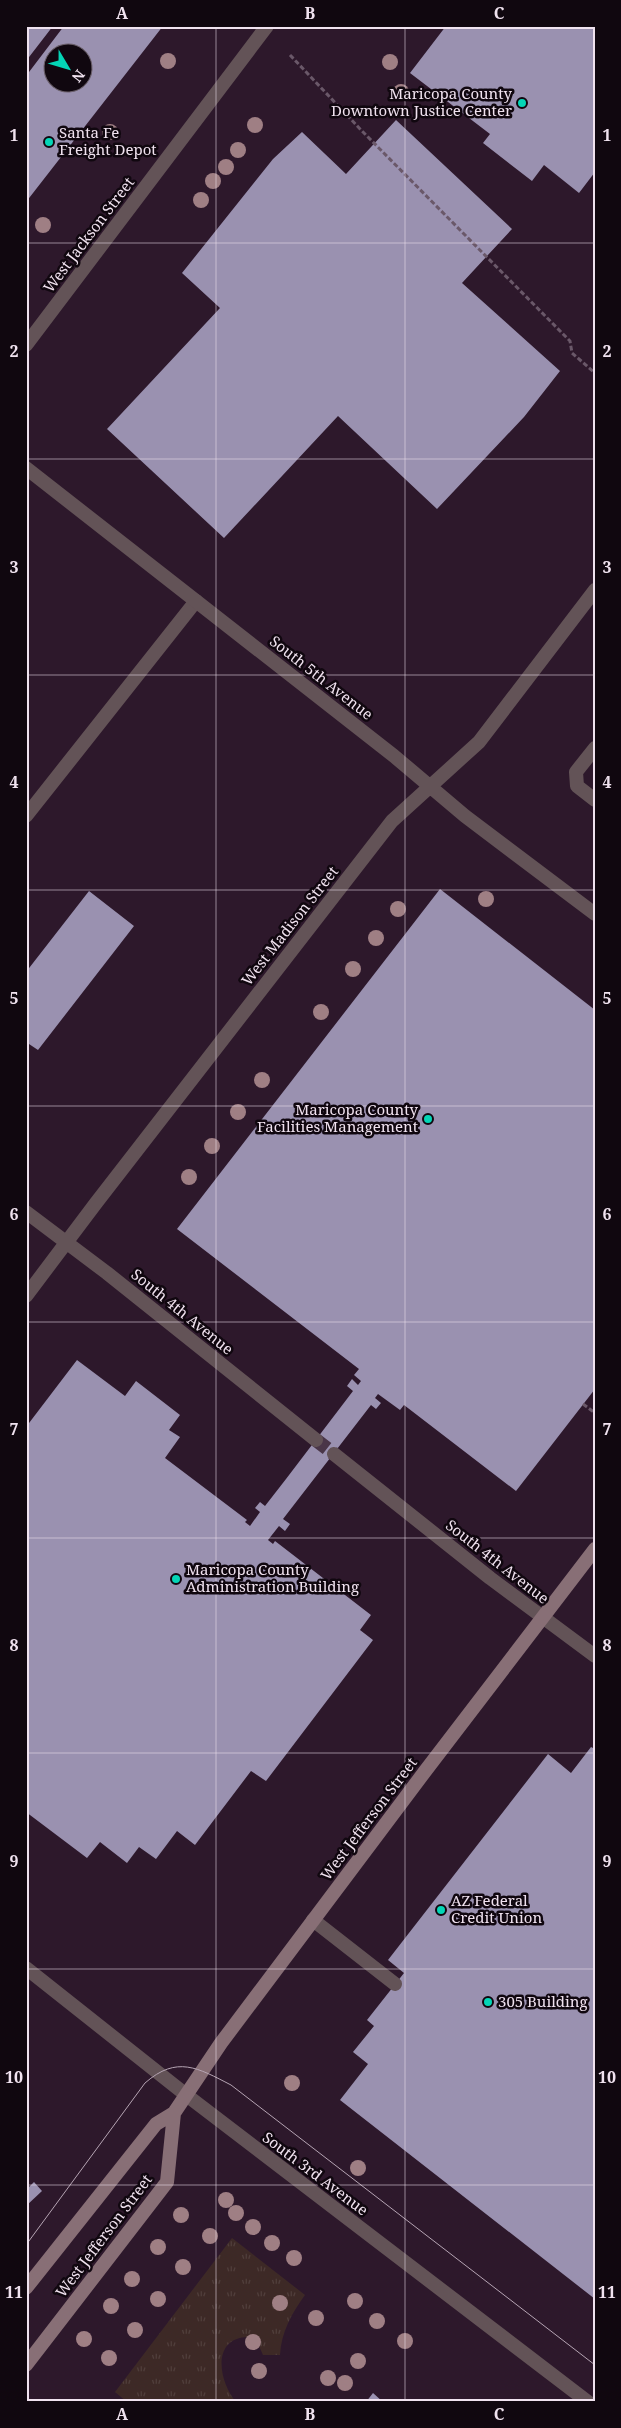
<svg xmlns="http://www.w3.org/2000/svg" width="621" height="2428" viewBox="0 0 621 2428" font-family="'Noto Serif',serif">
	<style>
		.grass { fill: url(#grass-tufts) }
		.building { fill: #9a91b0; fill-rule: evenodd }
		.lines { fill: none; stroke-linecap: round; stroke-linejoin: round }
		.minor-tunnel { stroke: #4a3648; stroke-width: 14; stroke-dasharray: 14 7; stroke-linecap: butt }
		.path { stroke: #6a5869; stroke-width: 3; stroke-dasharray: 5 2.5; stroke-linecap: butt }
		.service { stroke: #635357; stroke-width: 14 }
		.minor { stroke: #635357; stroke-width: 14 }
		.tertiary { stroke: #635357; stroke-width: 14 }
		.secondary { stroke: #886f76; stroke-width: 14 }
		.tram { stroke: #b5a4b3; stroke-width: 1 }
		.tree { fill: #9f7f84 }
		.grid { fill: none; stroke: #f0e2ef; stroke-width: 1; stroke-opacity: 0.55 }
		.poi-dot { fill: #04d5b6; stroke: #10070f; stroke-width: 2 }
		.labels { text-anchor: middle; stroke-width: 5; stroke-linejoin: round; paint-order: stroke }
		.poi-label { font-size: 15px; fill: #f0e2ef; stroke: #10070f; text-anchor: start }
		.street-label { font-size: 15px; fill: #f0e2ef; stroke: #10070f }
		.neatline { fill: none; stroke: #f0e2ef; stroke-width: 2 }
		.grid-label { font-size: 16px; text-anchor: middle; font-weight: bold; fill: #f0e2ef }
	</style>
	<defs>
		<pattern id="grass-tufts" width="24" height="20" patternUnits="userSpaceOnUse" patternTransform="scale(1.25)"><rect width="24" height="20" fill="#3d2926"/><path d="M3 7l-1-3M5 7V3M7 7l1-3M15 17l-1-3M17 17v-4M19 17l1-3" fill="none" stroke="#503e3b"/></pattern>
	</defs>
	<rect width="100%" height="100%" fill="#2d182b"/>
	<path class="grass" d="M232,2238L305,2295C292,2313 281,2332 280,2355H263L259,2346L250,2337C211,2336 218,2381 236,2402H127L115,2392Z"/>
	<path class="building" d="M26,26H53L26,61Z
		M64,26H163L26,202V76ZM52,52H82V82H52Z
		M446,26H595V172L579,193L544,165L532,181L483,143L490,134L410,73Z
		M396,120L512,229L462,283L560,371L524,417L437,509L338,416L224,538L107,429L220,308L182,273L273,159L302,132L346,174Z
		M440,889L595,1010V1389L516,1491L404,1405L400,1410L378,1394L375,1398L381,1403L376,1409L371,1405L283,1519L290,1524L285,1531L279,1526L268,1540L273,1544L275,1541L371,1615L360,1630L373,1640L266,1781L251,1771L195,1845L177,1831L156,1859L139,1847L127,1863L100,1842L87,1858L26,1812V1427L77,1360L125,1396L136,1381L180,1415L169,1430L180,1437L165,1458L247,1520L245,1522L250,1526L260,1512L255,1508L260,1502L265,1506L286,1479L353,1391L347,1386L352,1379L358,1385L361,1381L354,1375L359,1369L177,1229Z
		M89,891L134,926L38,1050L26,1042V972Z
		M591,1747L595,1749V2299L340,2100L368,2064L353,2052L374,2026L367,2020L404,1973L388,1960L548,1754L571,1773Z
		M34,2182L42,2191L26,2206V2190Z
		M373,2393L383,2402H366Z"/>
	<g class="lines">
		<path class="minor-tunnel" d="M316,1440L334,1454"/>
		<path class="path" d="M290,55L362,131L570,341L572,353L595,373
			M583,1404L595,1413"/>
		<path class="service" d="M595,748L576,772L577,786L595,800
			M26,816L196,601
			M313,1920L395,1984"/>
		<path class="minor" d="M26,345L267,26
			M26,468L394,756L465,816L595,914
			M26,1212L107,1273L316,1440
			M26,1296L96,1203L392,821L479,742L595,590
			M334,1454L490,1578L595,1656
			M26,1968L185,2094"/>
		<path class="tertiary" d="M185,2094L588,2402"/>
		<path class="secondary" d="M26,2288L156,2124L174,2113L221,2043L426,1770L595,1549
			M26,2365L167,2182L174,2113"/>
		<path class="tram" d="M26,2245L145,2083C177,2055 198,2068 231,2085L595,2365"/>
	</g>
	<g class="tree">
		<circle cx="168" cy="61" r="8"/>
		<circle cx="390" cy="62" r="8"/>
		<circle cx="401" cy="92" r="8"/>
		<circle cx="255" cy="125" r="8"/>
		<circle cx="110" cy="132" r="8"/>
		<circle cx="238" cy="150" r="8"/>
		<circle cx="226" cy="167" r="8"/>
		<circle cx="213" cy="181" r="8"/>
		<circle cx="201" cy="200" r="8"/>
		<circle cx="43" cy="225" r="8"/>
		<circle cx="486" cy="899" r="8"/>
		<circle cx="398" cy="909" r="8"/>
		<circle cx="376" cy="938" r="8"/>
		<circle cx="353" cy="969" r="8"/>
		<circle cx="321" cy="1012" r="8"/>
		<circle cx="262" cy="1080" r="8"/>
		<circle cx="238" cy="1112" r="8"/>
		<circle cx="212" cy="1146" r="8"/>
		<circle cx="189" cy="1177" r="8"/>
		<circle cx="292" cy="2083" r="8"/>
		<circle cx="358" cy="2168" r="8"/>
		<circle cx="226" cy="2200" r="8"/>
		<circle cx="236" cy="2213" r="8"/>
		<circle cx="181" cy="2215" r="8"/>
		<circle cx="253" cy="2227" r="8"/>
		<circle cx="210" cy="2236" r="8"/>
		<circle cx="272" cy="2243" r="8"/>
		<circle cx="158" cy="2247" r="8"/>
		<circle cx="294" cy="2258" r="8"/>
		<circle cx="183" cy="2267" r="8"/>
		<circle cx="132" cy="2279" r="8"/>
		<circle cx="158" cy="2299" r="8"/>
		<circle cx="355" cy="2301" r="8"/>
		<circle cx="280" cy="2303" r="8"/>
		<circle cx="111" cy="2306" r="8"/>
		<circle cx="316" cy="2318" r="8"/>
		<circle cx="377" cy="2321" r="8"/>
		<circle cx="135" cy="2330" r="8"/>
		<circle cx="84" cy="2339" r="8"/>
		<circle cx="405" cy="2341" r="8"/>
		<circle cx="253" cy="2342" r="8"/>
		<circle cx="109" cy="2358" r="8"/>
		<circle cx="358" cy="2361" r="8"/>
		<circle cx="259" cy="2371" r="8"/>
		<circle cx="328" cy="2378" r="8"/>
		<circle cx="345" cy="2383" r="8"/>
	</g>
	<path class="grid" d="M216,26V2402M405,26V2402M26,243H595M26,459H595M26,675H595M26,890H595M26,1106H595M26,1322H595M26,1538H595M26,1753H595M26,1969H595M26,2185H595"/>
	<g class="poi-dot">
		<circle cx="522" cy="103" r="5"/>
		<circle cx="49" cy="142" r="5"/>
		<circle cx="428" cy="1119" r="5"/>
		<circle cx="176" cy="1579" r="5"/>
		<circle cx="441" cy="1910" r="5"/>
		<circle cx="488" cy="2002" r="5"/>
	</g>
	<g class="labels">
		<g class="poi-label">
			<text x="512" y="99" text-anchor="end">Maricopa County<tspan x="512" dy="17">Downtown Justice Center</tspan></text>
			<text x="59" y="138">Santa Fe<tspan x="59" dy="17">Freight Depot</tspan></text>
			<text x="418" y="1115" text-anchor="end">Maricopa County<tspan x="418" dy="17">Facilities Management</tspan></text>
			<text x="186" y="1575">Maricopa County<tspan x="186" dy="17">Administration Building</tspan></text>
			<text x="451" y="1906">AZ Federal<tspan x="451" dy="17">Credit Union</tspan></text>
			<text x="498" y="2007">305 Building</text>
		</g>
		<g class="street-label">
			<text transform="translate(89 235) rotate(-53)" y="5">West Jackson Street</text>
			<text transform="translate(321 678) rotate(38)" y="5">South 5th Avenue</text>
			<text transform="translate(290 926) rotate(-52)" y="5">West Madison Street</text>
			<text transform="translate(182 1312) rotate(39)" y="5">South 4th Avenue</text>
			<text transform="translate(497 1562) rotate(38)" y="5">South 4th Avenue</text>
			<text transform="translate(369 1819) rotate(-53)" y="5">West Jefferson Street</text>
			<text transform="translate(315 2174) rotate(37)" y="5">South 3rd Avenue</text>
			<text transform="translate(104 2236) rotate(-53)" y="5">West Jefferson Street</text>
		</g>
	</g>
	<rect width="621" height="2428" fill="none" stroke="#10070f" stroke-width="55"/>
	<g transform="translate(68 68) rotate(128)"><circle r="24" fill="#10070f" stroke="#6a5f69"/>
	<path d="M0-4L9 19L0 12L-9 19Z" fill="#04d5b6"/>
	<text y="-8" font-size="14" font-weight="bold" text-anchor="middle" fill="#f0e2ef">N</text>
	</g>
	<rect x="28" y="28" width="566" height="2372" class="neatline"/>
	<g class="grid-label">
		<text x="122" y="19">A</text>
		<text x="310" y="19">B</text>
		<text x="499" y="19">C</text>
		<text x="14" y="141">1</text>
		<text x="607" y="141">1</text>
		<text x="14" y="357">2</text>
		<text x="607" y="357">2</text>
		<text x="14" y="573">3</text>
		<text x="607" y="573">3</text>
		<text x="14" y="788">4</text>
		<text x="607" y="788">4</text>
		<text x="14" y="1004">5</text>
		<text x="607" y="1004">5</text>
		<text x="14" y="1220">6</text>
		<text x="607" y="1220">6</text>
		<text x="14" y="1435">7</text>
		<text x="607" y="1435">7</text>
		<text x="14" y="1651">8</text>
		<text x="607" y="1651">8</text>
		<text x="14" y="1867">9</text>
		<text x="607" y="1867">9</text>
		<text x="14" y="2083">10</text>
		<text x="607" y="2083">10</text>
		<text x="14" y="2298">11</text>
		<text x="607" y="2298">11</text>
		<text x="122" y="2420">A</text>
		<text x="310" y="2420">B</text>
		<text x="499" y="2420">C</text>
	</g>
</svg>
